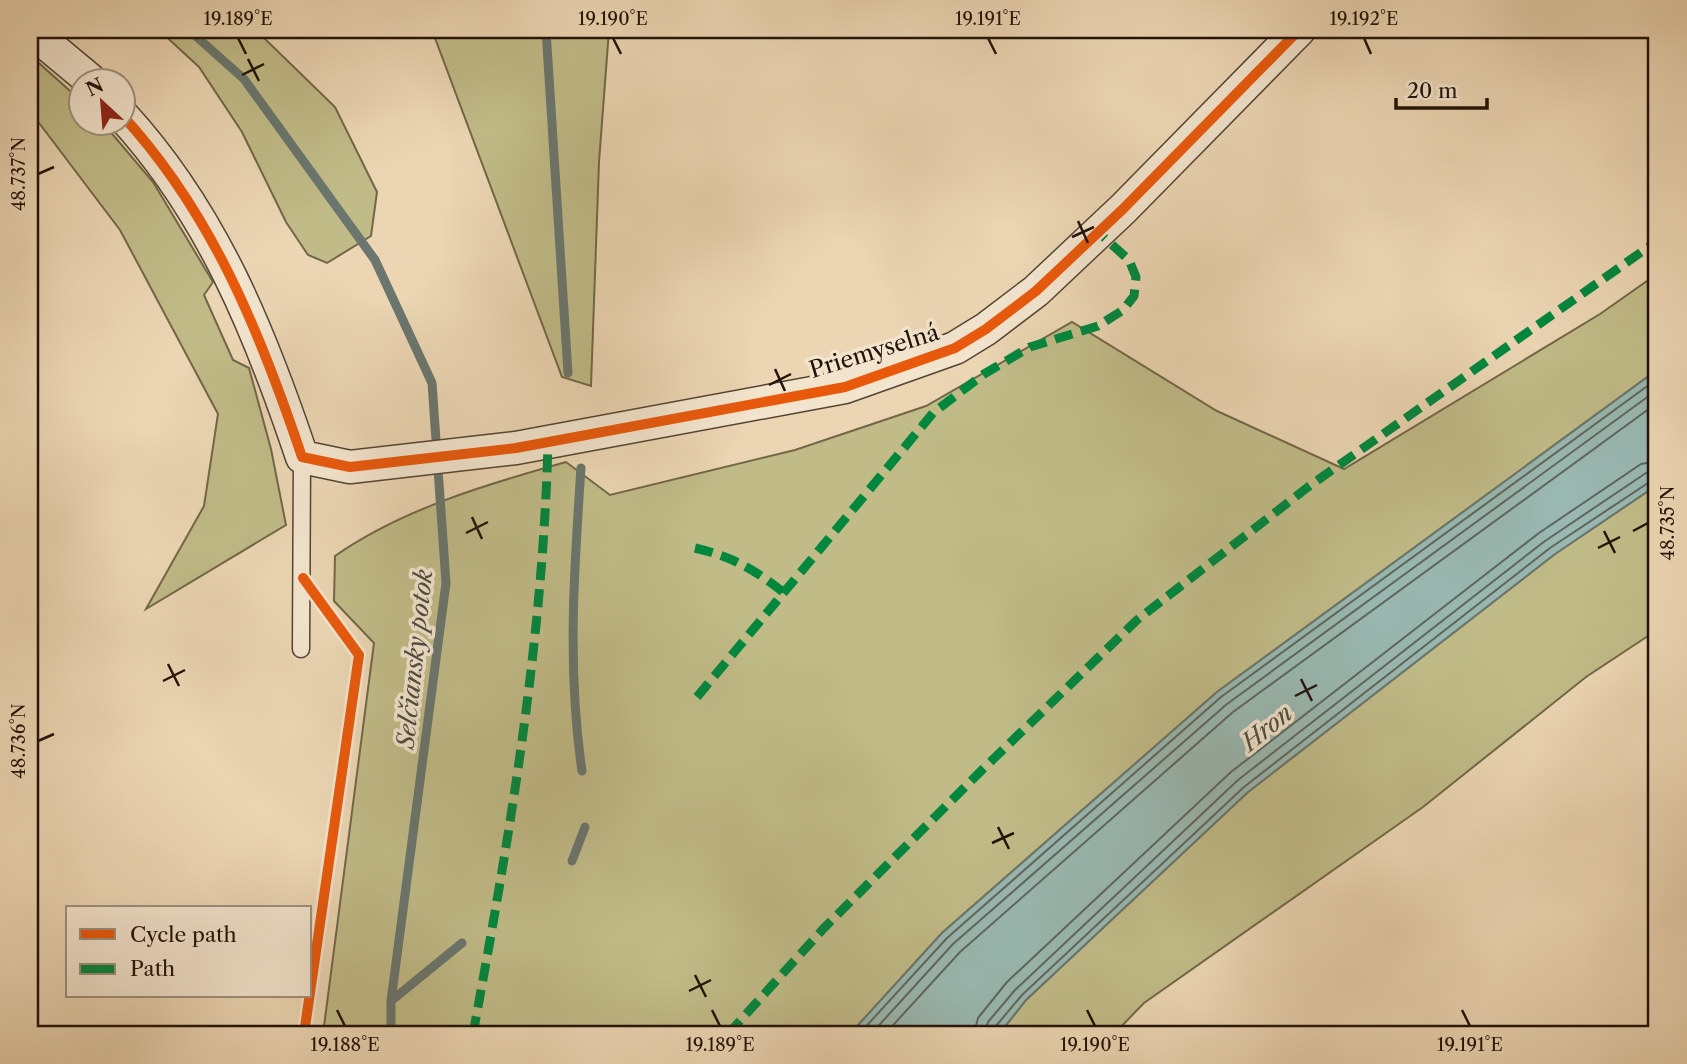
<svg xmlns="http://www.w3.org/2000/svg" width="1687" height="1064" viewBox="0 0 1687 1064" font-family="'Libre Caslon Text',serif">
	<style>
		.green { fill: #c0bb87; stroke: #726748; stroke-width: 2 }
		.water { fill: #99b8b1; stroke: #6a766e; stroke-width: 2 }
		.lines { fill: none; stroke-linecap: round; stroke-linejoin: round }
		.shore { stroke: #5e665e; stroke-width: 2 }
		.stream { stroke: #6a766e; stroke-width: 9 }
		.service-casing { stroke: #554434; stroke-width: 19 }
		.minor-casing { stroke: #554434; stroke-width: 35 }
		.service { stroke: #f2e4cd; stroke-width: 16 }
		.minor { stroke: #f2e4cd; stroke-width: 32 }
		.quiet { stroke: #00873e; stroke-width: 9; stroke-dasharray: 18 9; stroke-linecap: butt }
		.cycleway-casing { stroke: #f2e4cd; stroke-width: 15 }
		.cycleway { stroke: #e8590c; stroke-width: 10 }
		.ticks { fill: none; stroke: #23130a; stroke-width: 2.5 }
		.labels { text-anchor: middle; stroke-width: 7; stroke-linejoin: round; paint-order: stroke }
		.street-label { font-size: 23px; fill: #23130a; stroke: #f2e4cd }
		.water-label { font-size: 24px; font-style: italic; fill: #4c4d44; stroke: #f2e4cd }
		.neatline { fill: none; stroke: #23130a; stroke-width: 2.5 }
		.ticks-label { font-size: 18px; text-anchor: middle; fill: #23130a }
	</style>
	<rect width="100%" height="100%" fill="#ebd5b2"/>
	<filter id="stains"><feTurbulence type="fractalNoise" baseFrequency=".00286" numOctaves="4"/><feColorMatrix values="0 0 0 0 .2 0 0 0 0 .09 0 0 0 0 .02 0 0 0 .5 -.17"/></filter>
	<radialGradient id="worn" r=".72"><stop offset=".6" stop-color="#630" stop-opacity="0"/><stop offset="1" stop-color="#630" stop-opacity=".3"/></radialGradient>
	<path class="green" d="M159,30H253L260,34L335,107L377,192L371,236L327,263L308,255L286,222L242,132L199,67Z
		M432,30H609L599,162L591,386L562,377Z
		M30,55L80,100V122L103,123L153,182L213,282L204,295L233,360L249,368L271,449L286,525L146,609L204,506L218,414L120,230L30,111Z
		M1657,274V370L1217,692L942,933L850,1034H323L374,643L334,601L335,556C402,509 488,484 566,462L610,495L795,450L926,406L1072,322L1217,411L1344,469L1600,314Z
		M1657,485V630L1586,677L1423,807L1144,1003L1114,1034H999L1026,1000L1248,792L1555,554Z"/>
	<path class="water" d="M1657,370V485L1555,554L1248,792L1026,1000L999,1034H850L942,933L1217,692Z"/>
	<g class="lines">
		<path class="shore" d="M859,1034L947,938L1221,697L1657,379
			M871,1034L953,944L1227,704L1657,390
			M885,1034L960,952L1233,712L1657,403
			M974,1034L978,1018L1007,982L1231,772L1539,533L1641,464L1657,461
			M985,1034L988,1022L1015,990L1238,780L1545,541L1646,473L1657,471
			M994,1034L995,1027L1022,995L1244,787L1550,548L1651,481L1657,480"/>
		<path class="stream" d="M189,30L244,79L375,260L432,383L446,583L391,1001V1034
			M546,30L568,373
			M581,468C574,570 567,670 582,771
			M572,861L585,827
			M391,1001L462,943"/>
		<defs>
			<path id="service" d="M301,649L302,457"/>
			<path id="minor" d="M30,30L90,80
				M122,115C212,213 260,332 302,457L350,467L516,448L845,387L955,348L986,329L1036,291L1123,209L1299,30"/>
		</defs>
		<use href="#service" class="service-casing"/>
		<use href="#minor" class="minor-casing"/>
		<use href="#service" class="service"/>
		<use href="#minor" class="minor"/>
		<path class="quiet" d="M695,548C733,557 752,568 783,592
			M697,697L933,413L984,374L1030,347L1098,326L1123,310L1134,296L1136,277L1129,260L1098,232
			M473,1034C509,839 543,642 548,442
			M728,1034L824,928L983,769L1137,620L1308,487L1657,241"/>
		<defs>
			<path id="cycleway" d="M122,115C212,213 260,332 302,457L350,467L516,448L845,387L955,348L986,329L1036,291L1123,209L1299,30
				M303,578L359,655L304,1034"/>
		</defs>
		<use href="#cycleway" class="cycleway-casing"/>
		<use href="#cycleway" class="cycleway"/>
	</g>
	<path class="ticks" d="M238,38L246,54M613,38L621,54M988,38L996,54M1364,38L1371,54M248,59L259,81M242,75L264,64M38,174L54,167M1078,221L1088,243M1072,237L1094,227M775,369L785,391M769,385L791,374M472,517L482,539M1604,531L1615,553M1633,531L1648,523M466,533L488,522M1598,548L1620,537M168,664L179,686M1301,679L1312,701M163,681L185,670M1295,696L1317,685M38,741L54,734M998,827L1009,849M992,843L1014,833M695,975L706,997M689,991L711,980M337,1010L345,1026M712,1010L720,1026M1087,1010L1095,1026M1462,1010L1470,1026"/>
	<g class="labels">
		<g class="street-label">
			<text transform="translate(874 351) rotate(-17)" y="8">Priemyselná</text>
		</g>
		<g class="water-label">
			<text transform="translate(415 659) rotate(-84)" y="8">Selčiansky potok</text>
			<text transform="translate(1267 728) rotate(-39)" y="8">Hron</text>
		</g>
	</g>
	<rect width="1687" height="1064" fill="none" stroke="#ebd5b2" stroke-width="77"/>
	<rect x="66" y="906" width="245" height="91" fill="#f2e4cd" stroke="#9f907f" stroke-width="2"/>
	<rect x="80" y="929" width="35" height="10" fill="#e8590c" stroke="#9f907f" stroke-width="2"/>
	<text x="130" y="942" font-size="21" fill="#23130a">Cycle path</text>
	<rect x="80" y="964" width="35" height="10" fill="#00873e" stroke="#9f907f" stroke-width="2"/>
	<text x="130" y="976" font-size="21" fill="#23130a">Path</text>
	<g transform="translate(102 102) rotate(334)"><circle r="33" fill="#f2e4cd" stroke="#9f907f" stroke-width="2"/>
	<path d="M0-5L12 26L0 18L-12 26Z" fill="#8f2418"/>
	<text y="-10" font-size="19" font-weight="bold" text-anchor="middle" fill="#23130a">N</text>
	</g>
	<path d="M1396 98v10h91v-10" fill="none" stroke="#23130a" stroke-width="3.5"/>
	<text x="1407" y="98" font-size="21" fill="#23130a" stroke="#f2e4cd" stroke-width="5" paint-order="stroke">20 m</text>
	<rect x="38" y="38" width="1610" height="988" class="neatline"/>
	<g class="ticks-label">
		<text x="238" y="25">19.189°E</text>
		<text x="613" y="25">19.190°E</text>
		<text x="988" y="25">19.191°E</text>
		<text x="1364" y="25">19.192°E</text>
		<text transform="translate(19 174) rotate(-90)" y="6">48.737°N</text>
		<text transform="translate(1668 523) rotate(-90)" y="6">48.735°N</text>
		<text transform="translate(19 741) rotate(-90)" y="6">48.736°N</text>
		<text x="345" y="1051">19.188°E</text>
		<text x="720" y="1051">19.189°E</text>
		<text x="1095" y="1051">19.190°E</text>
		<text x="1470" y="1051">19.191°E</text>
	</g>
	<rect width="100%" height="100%" filter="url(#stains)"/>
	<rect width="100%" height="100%" fill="url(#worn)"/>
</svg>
